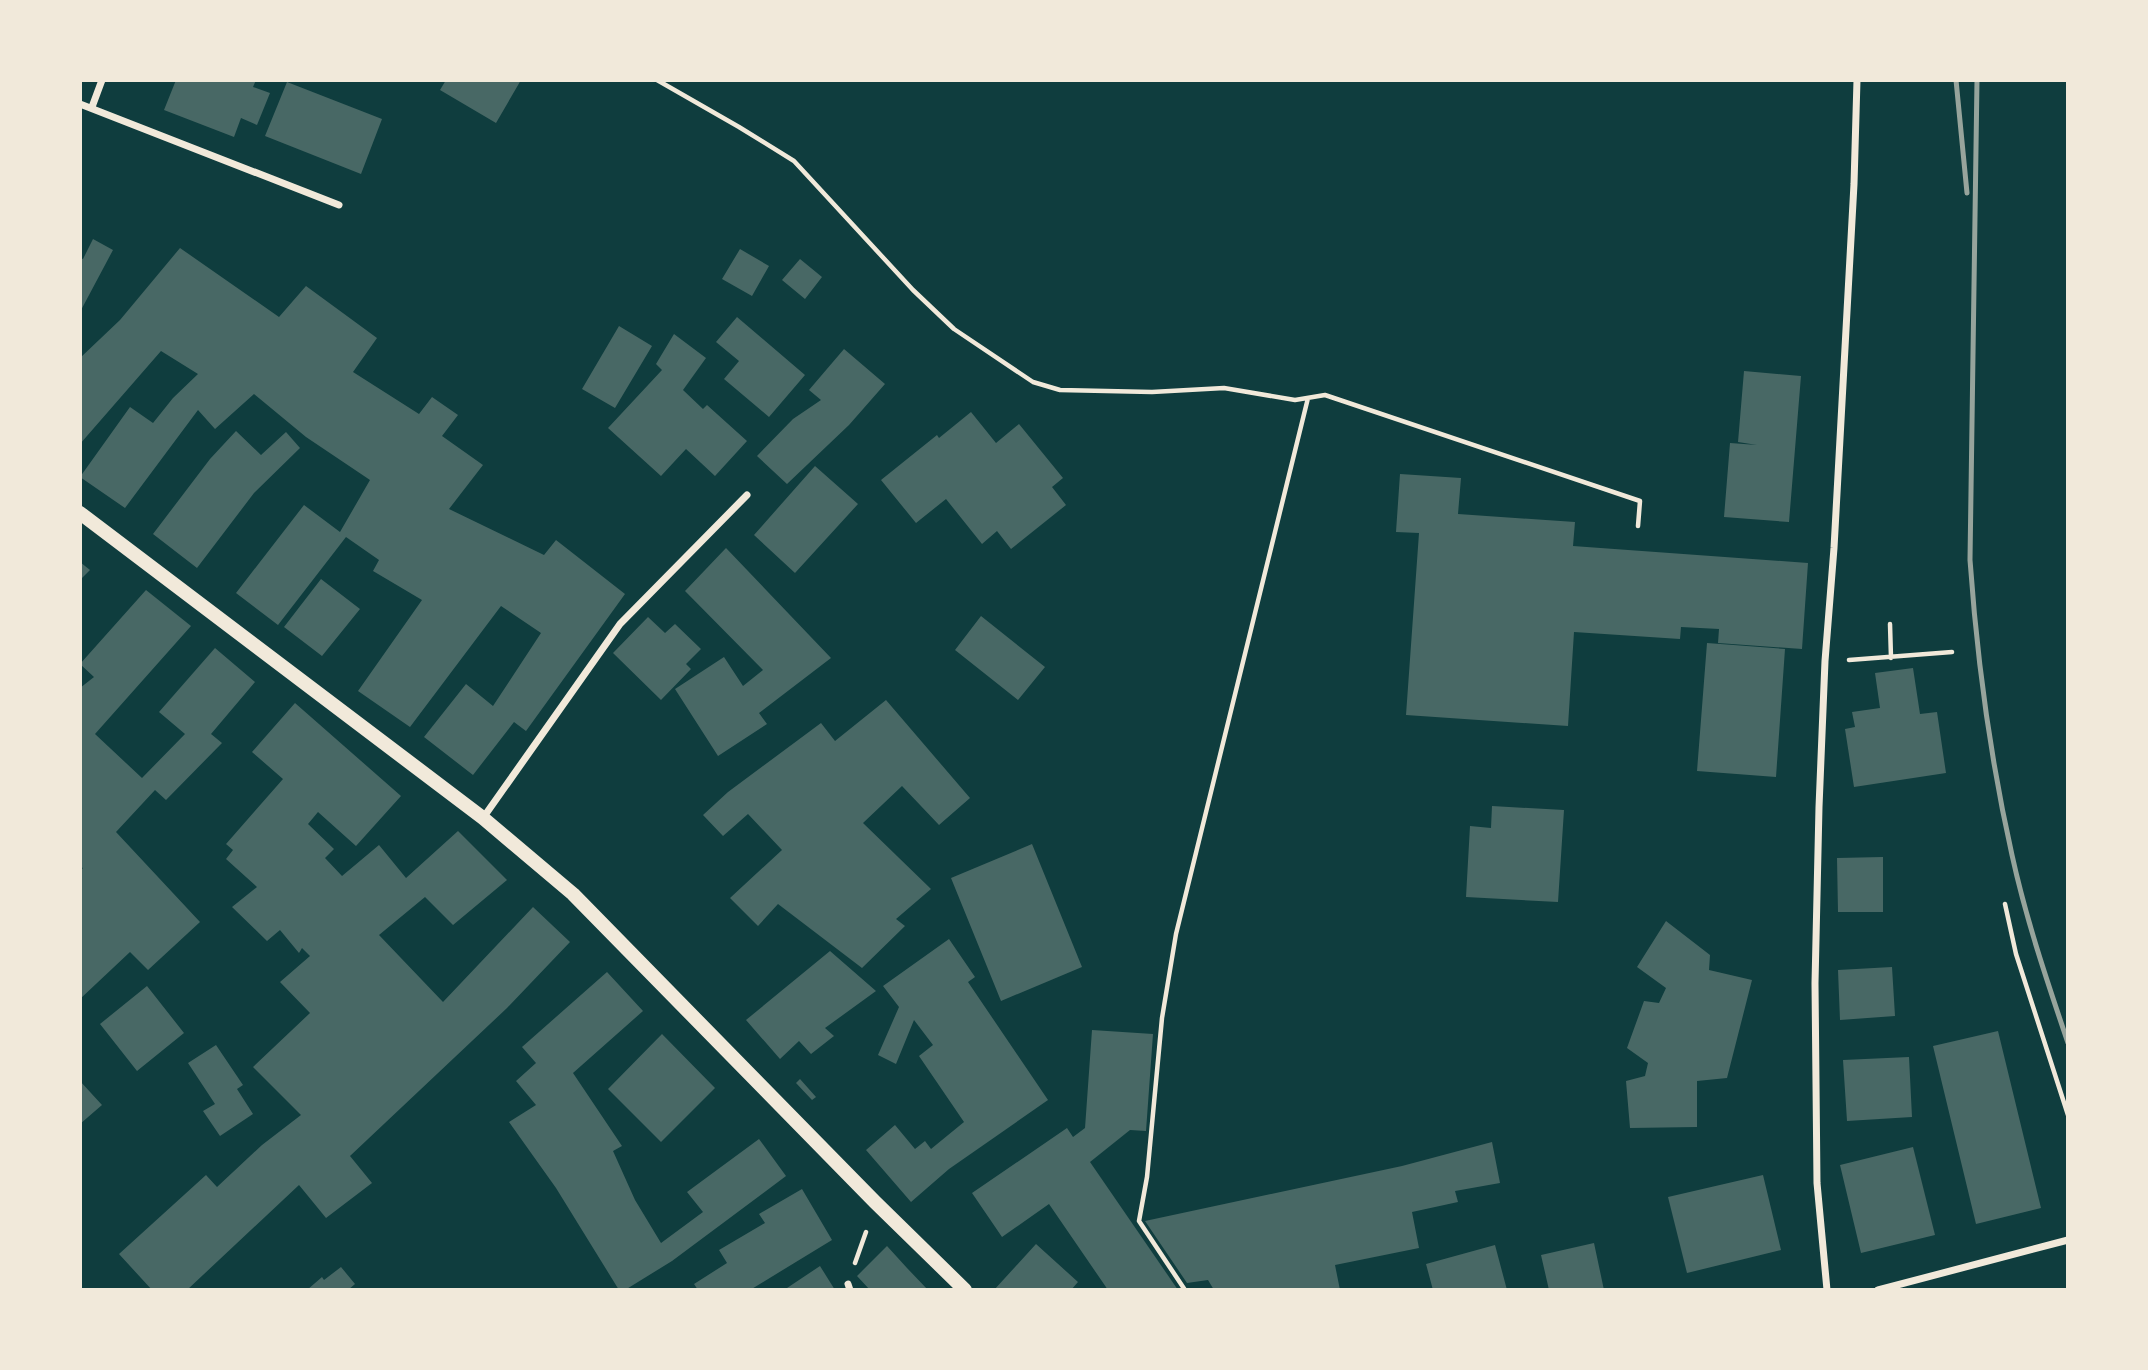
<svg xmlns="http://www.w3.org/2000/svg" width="2148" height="1370" viewBox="0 0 2148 1370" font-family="Mulish,sans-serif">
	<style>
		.building { fill: #486865 }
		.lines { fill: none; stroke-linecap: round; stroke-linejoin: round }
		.path { stroke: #f1e9da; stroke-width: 4.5 }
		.minor { stroke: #f1e9da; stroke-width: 7 }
		.secondary { stroke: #f1e9da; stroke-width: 14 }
		.rail { stroke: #97a49c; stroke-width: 5 }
	</style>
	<rect width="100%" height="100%" fill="#0f3d3e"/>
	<path class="building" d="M176,80H256L253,87L270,93L257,125L241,118L234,137L164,110Z
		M446,80H521L496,123L440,90Z
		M287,82L382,119L361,174L265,136Z
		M93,239L113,250L80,312V258L83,259Z
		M180,248L279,317L306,286L377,338L353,372L419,414L432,397L458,415L442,436L483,465L449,509L544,555L556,540L625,594L526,731L514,722L473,775L424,737L466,684L493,706L541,633L501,606L410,727L358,691L422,600L373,571L379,560L346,537L278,625L236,593L304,505L340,532L370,480L306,437L254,394L215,429L198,410L125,508L80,477L130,407L153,423L173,398L198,374L161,351L80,444V358L120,320Z
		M740,249L769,266L752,296L722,279Z
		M800,259L822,277L805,299L782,280Z
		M737,317L805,375L769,417L724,379L739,361L716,342Z
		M619,326L652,346L615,408L582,389Z
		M674,334L706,358L683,390L703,409L707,405L747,441L715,476L686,449L661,476L608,428L662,370L656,364Z
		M844,349L885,384L849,425L787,484L757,456L793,419L821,400L809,390Z
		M1744,371L1801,376L1789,522L1724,517L1730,443L1757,445L1738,442Z
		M971,412L996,443L1019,424L1063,478L1052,487L1066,505L1011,549L997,531L982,544L946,499L916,523L881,480L937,435L939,438Z
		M236,431L261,455L286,432L300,448L254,493L197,568L153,534L210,459Z
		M815,466L858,504L795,573L754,535Z
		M1400,474L1461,478L1458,514L1575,522L1573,546L1808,563L1802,649L1718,643L1719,629L1681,627L1680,639L1574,632L1568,726L1406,715L1419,533L1396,532Z
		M726,548L831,658L759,713L767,724L718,756L675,689L724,657L743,686L763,670L685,591Z
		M80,562L90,570L80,580Z
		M321,579L360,609L322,656L284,627Z
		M146,590L191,626L95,734L142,778L185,734L159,712L215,648L255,682L211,734L222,743L166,800L155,790L116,832L200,922L148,970L130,952L80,999V871L83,868L80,867V688L94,677L80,664Z
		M981,616L1045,667L1018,700L955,650Z
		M648,617L665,633L675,624L701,649L686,664L691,669L661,700L613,653Z
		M1707,643L1785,649L1776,777L1697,771Z
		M1913,668L1920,714L1937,712L1946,773L1854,787L1845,729L1855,727L1852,712L1880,708L1875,673Z
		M886,700L970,798L939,825L902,786L863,823L931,889L896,919L905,926L862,968L778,904L758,926L730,898L782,850L748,814L723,836L703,815L728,792L821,723L835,741Z
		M295,703L401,796L356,846L318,812L308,824L334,849L325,858L342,876L379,845L406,878L458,831L507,880L453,925L425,897L379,935L443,1002L533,907L570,942L507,1008L350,1156L372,1183L326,1218L299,1185L187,1290H152L119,1254L206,1175L217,1187L262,1145L301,1115L253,1067L310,1013L280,982L310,956L302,948L299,953L280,930L267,941L232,907L257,887L226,859L233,850L226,844L283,779L252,752Z
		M1492,806L1564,810L1558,902L1466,897L1470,826L1491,828Z
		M1032,844L1082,967L1001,1001L951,878Z
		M1883,857V912H1838L1837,858Z
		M1666,921L1710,955L1709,970L1752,980L1727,1078L1697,1081V1127L1630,1128L1626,1081L1645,1076L1648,1063L1627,1048L1644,1001L1659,1003L1666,988L1637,967Z
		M949,939L975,977L968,982L1048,1100L949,1169L911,1202L866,1150L895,1125L915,1149L925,1141L931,1149L964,1122L919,1056L933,1045L914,1020L896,1064L878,1055L899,1007L883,986Z
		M830,951L876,991L825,1028L834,1036L811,1054L799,1041L780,1059L746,1020Z
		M1892,967L1895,1016L1840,1020L1838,970Z
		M607,972L643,1011L573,1073L622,1146L613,1151L635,1200L661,1243L703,1212L687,1192L759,1139L786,1176L672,1261L625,1290H619L556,1188L509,1122L536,1105L516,1081L536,1063L522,1047Z
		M147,986L184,1033L137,1071L100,1024Z
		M1092,1030L1153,1034L1146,1131L1130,1130L1090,1162L1178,1290H1108L1049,1204L1002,1237L972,1193L1067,1128L1073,1137L1085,1128Z
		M1998,1031L2041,1208L1976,1224L1933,1046Z
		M662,1034L715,1088L661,1142L608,1089Z
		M216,1045L243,1085L237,1089L253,1114L220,1136L203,1111L215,1104L188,1063Z
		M1909,1057L1912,1117L1847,1121L1843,1060Z
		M800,1079L816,1097L812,1100L796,1083Z
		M80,1081L102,1105L80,1124Z
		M1492,1142L1500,1183L1455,1191L1458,1202L1412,1212L1419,1248L1335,1265L1340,1290H1214L1208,1280L1187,1283L1145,1221L1402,1166Z
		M1913,1147L1935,1235L1861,1253L1840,1165Z
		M1763,1175L1781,1250L1687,1273L1668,1197Z
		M802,1189L832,1240L750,1290H698L694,1284L727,1263L719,1250L765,1223L759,1214Z
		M1594,1243L1604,1290H1549L1541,1255Z
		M1036,1244L1078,1282L1071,1290H994Z
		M1495,1245L1507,1290H1433L1426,1264Z
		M887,1246L907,1268L928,1290H870L857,1276Z
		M820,1266L835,1290H784Z
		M341,1267L355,1284L348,1290H307L322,1277L324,1280Z"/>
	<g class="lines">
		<path class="path" d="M657,80L739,127L794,161L913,290L954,329L1033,382L1060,390L1152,392L1224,388L1295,400L1325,395L1640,501L1638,526
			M1890,624L1891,658
			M1849,660L1952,652
			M2005,904L2016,954L2068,1115
			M855,1263L866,1232
			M1185,1290L1139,1221L1147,1177L1162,1018L1176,934L1308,398"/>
		<path class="minor" d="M80,104L339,205
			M92,107L102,80
			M483,818L620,624L747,495
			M848,1284L850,1290
			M1827,1290L1817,1183L1815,983L1819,807L1825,661L1834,548L1854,184L1857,80
			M1878,1290L2068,1240"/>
		<path class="secondary" d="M80,513L483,818L573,894L875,1202L965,1290"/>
		<path class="rail" d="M1956,80L1967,193
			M1977,80L1970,560C1977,659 1990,757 2012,855C2026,919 2047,981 2068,1043"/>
	</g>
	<rect width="2148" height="1370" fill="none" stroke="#f1e9da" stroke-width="164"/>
</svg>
